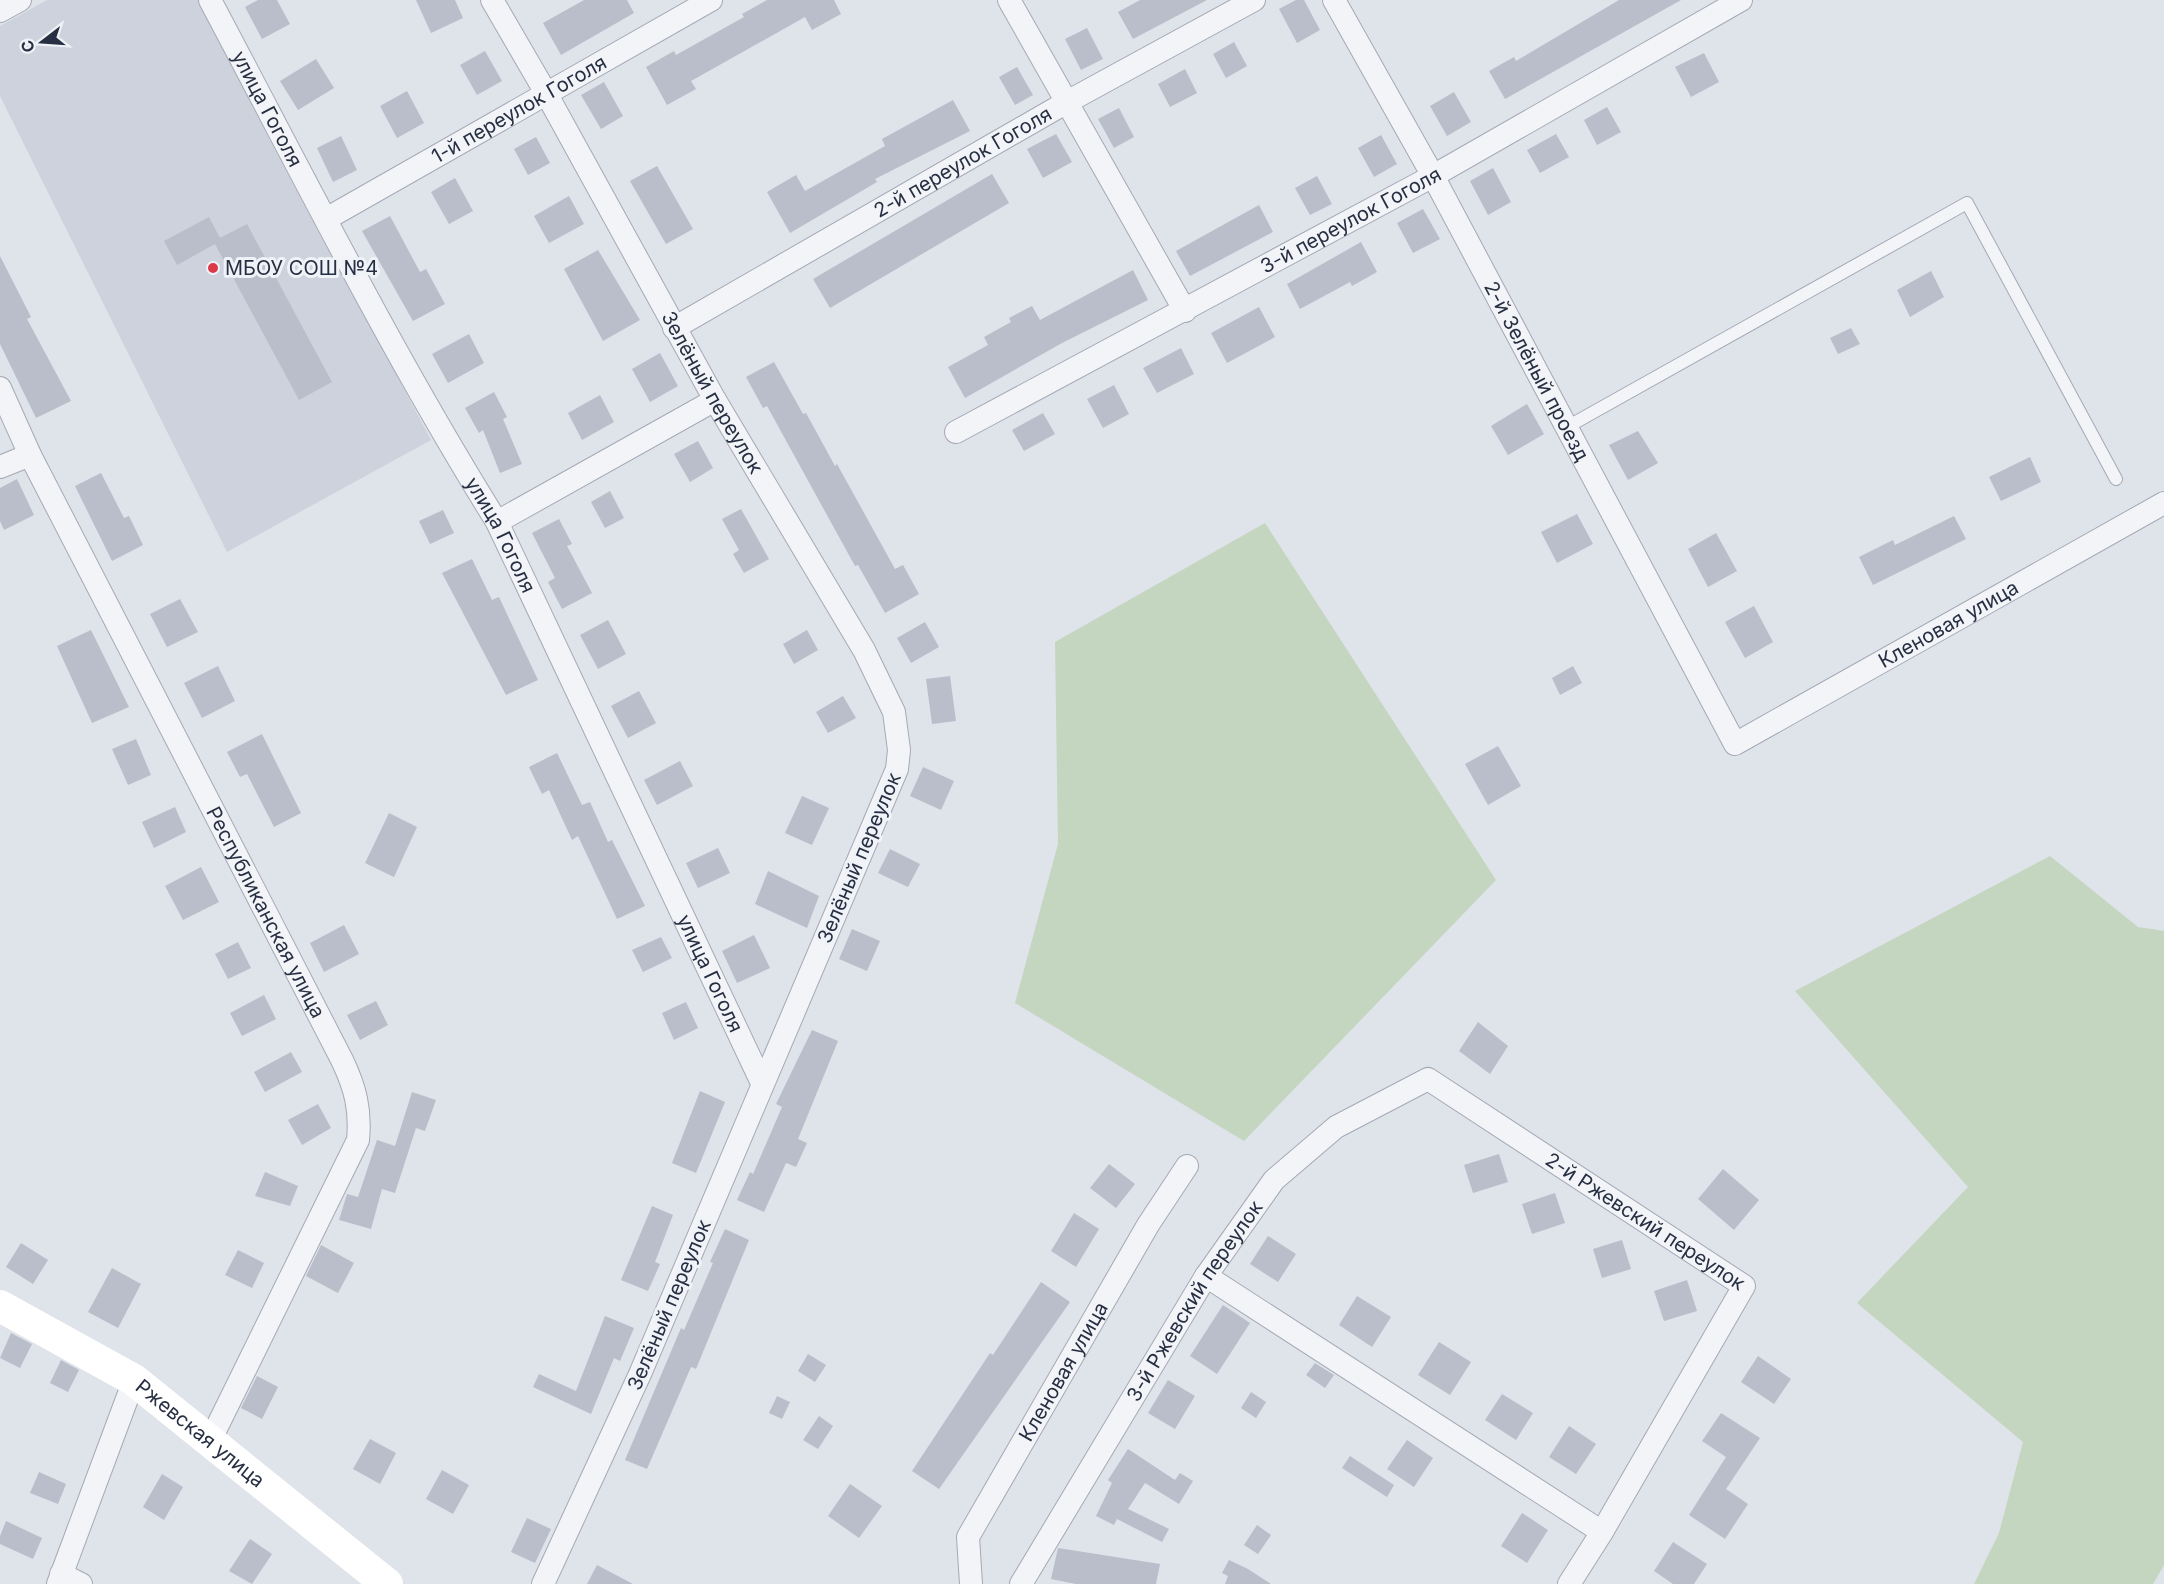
<svg xmlns="http://www.w3.org/2000/svg" width="2164" height="1584" viewBox="0 0 2164 1584" font-family="Inter,sans-serif">
	<style>
		.built { fill: #cdd2dc }
		.green { fill: #c4d5c0 }
		.building { fill: #b9beca }
		.lines { fill: none; stroke-linecap: round; stroke-linejoin: round }
		.lane-casing { stroke: #a4a9b5; stroke-width: 14 }
		.street-casing { stroke: #a4a9b5; stroke-width: 24 }
		.lane { stroke: #f3f4f8; stroke-width: 12 }
		.street { stroke: #f3f4f8; stroke-width: 22 }
		.secondary { stroke: #fff; stroke-width: 32 }
		.poi-dot { fill: #db3947; stroke: #eff2f7; stroke-width: 2 }
		.labels { text-anchor: middle; stroke-width: 6; stroke-linejoin: round; paint-order: stroke }
		.street-label { font-size: 20px; fill: #272f43; stroke: #eff2f7 }
		.poi-label { font-size: 20px; fill: #272f43; stroke: #eff2f7; text-anchor: start }
	</style>
	<rect width="100%" height="100%" fill="#dfe3ea"/>
	<path class="built" d="M47,0H198L431,440L227,552L0,96V26Z"/>
	<path class="green" d="M1265,523L1496,880L1244,1141L1015,1003L1058,844L1055,642Z
		M2050,856L2138,927L2164,931V1565L2153,1584H1974L1999,1533L2023,1442L1857,1303L1968,1187L1795,991Z"/>
	<path class="building" d="M258,0H277L290,24L262,39L245,7Z
		M416,0H455L463,18L431,33Z
		M584,0H627L634,13L561,55L543,23Z
		M767,0H834L841,14L812,30L805,17L691,81L696,89L667,105L646,67L674,51L676,55L744,17L742,14Z
		M1140,0H1207L1133,39L1118,12Z
		M1296,0H1304L1320,30L1297,43L1279,9Z
		M1619,0H1681L1505,99L1489,71L1514,57L1516,61Z
		M1087,28L1103,59L1081,70L1065,39Z
		M1234,42L1247,66L1226,78L1213,54Z
		M485,51L502,81L477,95L460,65Z
		M1704,53L1719,82L1691,97L1675,67Z
		M316,59L334,88L298,110L280,81Z
		M1017,67L1033,95L1015,105L999,77Z
		M1185,69L1197,93L1170,107L1158,84Z
		M604,82L623,116L601,129L581,95Z
		M407,91L424,123L397,138L380,106Z
		M1454,92L1471,122L1447,136L1430,106Z
		M953,100L970,131L875,179L877,182L790,233L767,192L796,175L805,191L885,146L882,139Z
		M1607,107L1621,132L1597,145L1584,120Z
		M1119,108L1134,137L1114,148L1098,119Z
		M1056,134L1072,162L1043,178L1027,149Z
		M1556,134L1569,157L1540,173L1527,150Z
		M1381,135L1397,164L1374,177L1358,148Z
		M341,136L357,170L333,182L317,148Z
		M536,137L550,163L528,175L514,149Z
		M657,166L693,229L666,244L630,181Z
		M1493,168L1511,202L1488,215L1470,181Z
		M992,174L1009,203L830,308L813,279Z
		M1317,176L1332,204L1310,215L1295,188Z
		M455,178L473,211L449,224L431,192Z
		M569,196L584,224L549,243L534,216Z
		M1259,205L1273,232L1190,276L1176,251Z
		M1423,209L1440,239L1413,253L1397,223Z
		M390,216L420,272L426,269L445,304L413,321L362,231Z
		M209,217L220,238L247,224L332,382L299,400L215,244L177,265L164,241Z
		M1361,242L1377,272L1352,286L1350,282L1300,309L1287,284Z
		M598,250L640,320L603,341L564,269Z
		M0,256L31,317L27,319L71,401L36,418L0,344Z
		M1133,270L1148,300L1062,343L965,398L948,367L988,345L984,337L1011,322L1009,318L1032,306L1040,320Z
		M1931,271L1944,297L1910,317L1897,290Z
		M1259,307L1275,337L1227,363L1211,333Z
		M1851,328L1860,344L1838,354L1830,338Z
		M469,334L484,363L448,383L432,354Z
		M1181,348L1194,374L1157,393L1143,368Z
		M660,353L678,386L650,402L632,369Z
		M774,362L803,414L806,413L835,466L837,464L895,569L903,565L919,594L885,613L858,565L855,566L767,406L763,408L746,377Z
		M1114,385L1129,414L1103,428L1087,399Z
		M494,392L507,417L503,419L522,464L500,473L483,430L479,433L465,408Z
		M600,395L614,422L582,440L568,413Z
		M1527,404L1544,434L1508,455L1491,426Z
		M1043,413L1055,434L1024,451L1012,430Z
		M1638,431L1658,463L1628,480L1609,445Z
		M698,441L713,468L690,482L674,454Z
		M2030,457L2041,482L2001,501L1989,477Z
		M101,473L124,518L129,516L143,545L112,561L75,486Z
		M17,479L34,515L4,530L0,521V488Z
		M610,491L624,518L605,528L591,502Z
		M741,509L769,559L744,573L733,554L739,550L722,519Z
		M443,510L454,533L430,544L419,521Z
		M1577,514L1593,544L1557,563L1541,532Z
		M1954,516L1966,539L1873,585L1859,557L1893,540L1895,545Z
		M559,519L572,544L567,546L592,593L562,609L548,582L555,578L532,533Z
		M1716,533L1737,571L1708,587L1688,549Z
		M472,559L492,600L499,597L538,680L506,695L442,573Z
		M180,599L198,632L167,647L150,614Z
		M1754,606L1773,642L1745,658L1725,622Z
		M608,620L626,654L598,669L580,635Z
		M925,622L939,647L911,663L897,638Z
		M91,630L129,707L92,723L57,646Z
		M807,630L818,650L794,664L783,644Z
		M218,666L235,701L202,718L184,683Z
		M1573,666L1582,683L1560,695L1552,678Z
		M950,676L956,721L932,724L926,679Z
		M639,691L656,723L628,738L611,706Z
		M843,696L856,718L828,733L816,712Z
		M262,734L301,813L274,827L247,774L240,777L227,752Z
		M136,739L151,775L128,785L112,749Z
		M1498,746L1521,786L1488,805L1465,764Z
		M557,753L582,805L590,802L608,842L612,840L645,906L617,919L578,836L572,840L549,790L542,794L529,767Z
		M680,761L693,786L657,805L644,780Z
		M923,767L954,781L941,810L910,796Z
		M802,796L829,808L812,845L785,833Z
		M175,807L186,832L154,848L142,822Z
		M389,813L417,827L394,877L365,863Z
		M718,848L730,873L698,888L686,863Z
		M890,849L920,864L908,887L878,873Z
		M201,867L219,902L183,920L165,886Z
		M768,871L819,896L807,928L755,904Z
		M344,925L359,954L324,972L310,943Z
		M852,929L880,941L867,971L839,959Z
		M754,935L770,968L737,983L722,951Z
		M661,937L672,958L643,972L632,950Z
		M238,942L251,968L228,979L215,954Z
		M264,995L276,1019L242,1036L230,1013Z
		M376,1001L388,1025L360,1040L347,1015Z
		M686,1002L698,1028L674,1040L662,1013Z
		M1478,1022L1508,1046L1490,1074L1459,1051Z
		M812,1030L838,1041L798,1139L807,1143L796,1167L786,1163L764,1212L737,1200L750,1172L753,1174L782,1107L776,1104Z
		M291,1052L302,1072L265,1092L254,1072Z
		M700,1091L725,1102L696,1173L672,1163Z
		M412,1092L436,1100L425,1131L416,1128L395,1193L382,1189L371,1229L339,1220L347,1194L358,1197L377,1140L395,1146Z
		M318,1104L331,1128L302,1145L288,1120Z
		M1499,1154L1508,1182L1473,1193L1464,1165Z
		M1109,1164L1135,1184L1116,1208L1090,1188Z
		M1723,1169L1759,1200L1734,1230L1698,1199Z
		M265,1172L298,1186L290,1206L255,1196Z
		M1555,1193L1565,1223L1532,1234L1522,1204Z
		M652,1206L673,1215L655,1262L660,1264L648,1291L621,1280Z
		M1074,1213L1099,1229L1076,1267L1051,1251Z
		M725,1229L749,1240L696,1369L691,1367L647,1469L625,1460L681,1328L684,1330L713,1263L710,1262Z
		M1268,1236L1296,1254L1278,1282L1250,1264Z
		M1622,1240L1631,1269L1602,1278L1593,1249Z
		M21,1243L48,1260L33,1284L6,1267Z
		M321,1245L354,1263L338,1293L306,1276Z
		M238,1250L264,1263L252,1288L225,1275Z
		M112,1268L141,1284L118,1328L88,1312Z
		M1687,1280L1697,1311L1664,1321L1654,1291Z
		M1041,1282L1070,1302L939,1489L912,1471L990,1353L993,1355Z
		M1357,1296L1391,1317L1372,1347L1339,1325Z
		M1223,1305L1250,1323L1217,1374L1190,1356Z
		M605,1316L634,1328L620,1361L614,1358L591,1414L533,1387L539,1374L576,1391Z
		M11,1333L32,1344L20,1368L0,1358Z
		M1439,1342L1471,1362L1450,1395L1418,1375Z
		M808,1354L826,1365L815,1382L798,1371Z
		M1758,1356L1791,1379L1774,1404L1741,1382Z
		M61,1360L79,1370L68,1392L50,1383Z
		M1315,1363L1334,1375L1325,1388L1306,1375Z
		M257,1376L278,1387L262,1419L241,1408Z
		M1168,1380L1195,1396L1175,1429L1148,1413Z
		M1251,1392L1266,1402L1256,1418L1241,1408Z
		M1502,1394L1533,1413L1516,1440L1485,1420Z
		M777,1396L790,1402L782,1419L769,1413Z
		M1721,1413L1760,1438L1726,1489L1748,1504L1725,1539L1689,1515L1726,1457L1702,1441Z
		M819,1416L833,1426L818,1449L803,1440Z
		M1569,1426L1596,1444L1576,1474L1549,1457Z
		M370,1439L396,1453L380,1484L353,1469Z
		M1407,1440L1433,1458L1414,1487L1387,1469Z
		M1128,1449L1175,1480L1180,1473L1193,1481L1179,1504L1145,1483L1128,1509L1169,1529L1162,1542L1117,1519L1114,1525L1096,1516L1112,1483L1108,1480Z
		M1350,1456L1394,1485L1387,1497L1342,1468Z
		M442,1470L469,1485L453,1514L426,1499Z
		M39,1472L66,1484L58,1504L30,1493Z
		M162,1474L183,1487L164,1520L143,1507Z
		M850,1484L882,1506L859,1538L828,1516Z
		M1522,1513L1548,1530L1527,1563L1501,1546Z
		M527,1518L551,1529L535,1563L511,1552Z
		M6,1521L42,1538L33,1559L0,1544V1536Z
		M1257,1525L1271,1535L1258,1554L1244,1545Z
		M250,1539L272,1554L252,1584L229,1571Z
		M1673,1542L1707,1564L1694,1584H1673L1654,1571Z
		M1058,1548L1160,1564L1156,1584H1076L1051,1579Z
		M1229,1560L1248,1569L1271,1584H1225L1228,1576L1222,1573Z
		M597,1565L633,1584H587Z"/>
	<g class="lines">
		<defs>
			<path id="lane" d="M1567,427L1967,203L2116,479"/>
			<g id="street">
				<path id="s1" d="M210,0C303,175 392,354 497,522L762,1083"/>
				<path id="s2" d="M492,0L546,93L715,400L864,650L894,712L899,750L897,769L640,1374L543,1584"/>
				<path d="M1009,0L1185,311"/>
				<path id="s3" d="M1334,0L1433,176L1735,744L2164,503"/>
				<path d="M0,11L20,0"/>
				<path id="s4" d="M326,219L711,0"/>
				<path id="s5" d="M674,328L1067,102L1254,0"/>
				<path id="s6" d="M0,388L30,455L342,1060C355,1087 361,1109 358,1140L209,1443"/>
				<path id="s7" d="M956,432L1433,176L1741,0"/>
				<path d="M0,467L30,455"/>
				<path d="M497,522L715,400"/>
				<path d="M1206,1276L1602,1532"/>
				<path d="M61,1574L81,1584"/>
				<path d="M58,1584L134,1380"/>
				<path id="s8" d="M971,1584L968,1537L1148,1225L1187,1166"/>
				<path id="s9" d="M1021,1584L1206,1276L1274,1180L1336,1127L1428,1079L1744,1286L1602,1532L1569,1584"/>
			</g>
		</defs>
		<use href="#lane" class="lane-casing"/>
		<use href="#street" class="street-casing"/>
		<use href="#lane" class="lane"/>
		<use href="#street" class="street"/>
		<path class="secondary" id="s10" d="M0,1306L134,1380L387,1584"/>
	</g>
	<circle class="poi-dot" cx="213" cy="268" r="6"/>
	<g class="labels">
		<g class="street-label">
			<text dy="7" stroke="none"><textPath href="#s1" startOffset="123">улица Гоголя</textPath></text>
			<text dy="7" stroke="none"><textPath href="#s4" startOffset="222">1-й переулок Гоголя</textPath></text>
			<text dy="7" stroke="none"><textPath href="#s5" startOffset="333">2-й переулок Гоголя</textPath></text>
			<text dy="7" stroke="none"><textPath href="#s7" startOffset="448">3-й переулок Гоголя</textPath></text>
			<text dy="7" stroke="none"><textPath href="#s3" startOffset="423">2-й Зелёный проезд</textPath></text>
			<text dy="7" stroke="none"><textPath href="#s2" startOffset="450">Зелёный переулок</textPath></text>
			<text dy="7" stroke="none"><textPath href="#s1" startOffset="609">улица Гоголя</textPath></text>
			<text dy="7" stroke="none"><textPath href="#s3" startOffset="1090">Кленовая улица</textPath></text>
			<text transform="translate(859 858) rotate(-67)" y="7">Зелёный переулок</text>
			<text dy="7" stroke="none"><textPath href="#s6" startOffset="588">Республиканская улица</textPath></text>
			<text dy="7" stroke="none"><textPath href="#s1" startOffset="1095">улица Гоголя</textPath></text>
			<text dy="7" stroke="none"><textPath href="#s9" startOffset="922">2-й Ржевский переулок</textPath></text>
			<text dy="7" stroke="none"><textPath href="#s9" startOffset="332">3-й Ржевский переулок</textPath></text>
			<text transform="translate(669 1305) rotate(-67)" y="7">Зелёный переулок</text>
			<text dy="7" stroke="none"><textPath href="#s8" startOffset="238">Кленовая улица</textPath></text>
			<text dy="7" stroke="none"><textPath href="#s10" startOffset="238">Ржевская улица</textPath></text>
		</g>
		<g class="poi-label">
			<text x="225" y="275">МБОУ СОШ №4</text>
		</g>
	</g>
	<g transform="translate(42 42) rotate(253)" stroke="#eff2f7" stroke-width="4.5" paint-order="stroke">
	<path d="M0-4.5L10 22L0 15L-10 22Z" fill="#272f43"/>
	<text y="-9" font-size="16" font-weight="bold" text-anchor="middle" fill="#272f43">С</text>
	</g>
</svg>
